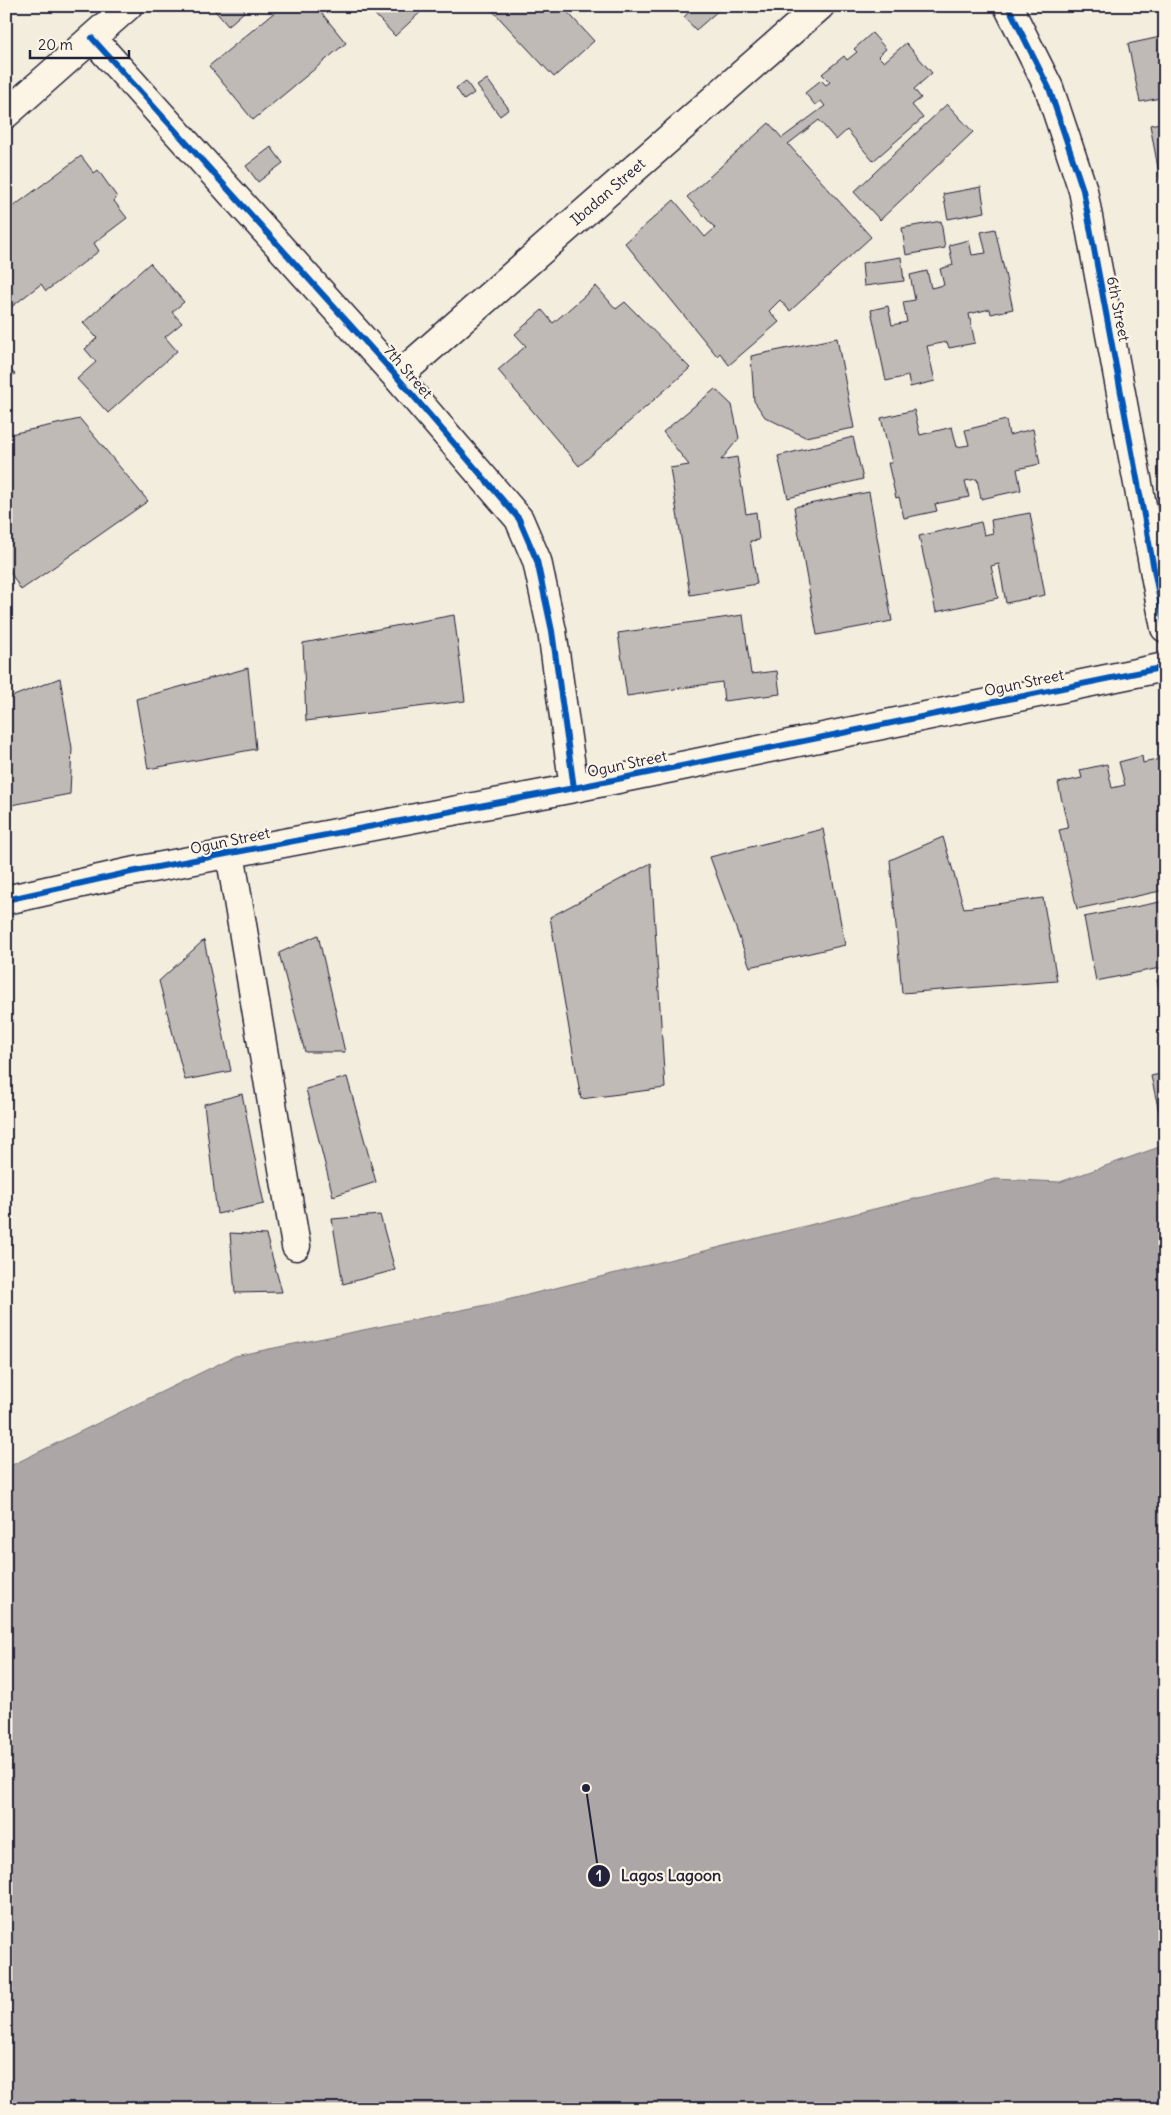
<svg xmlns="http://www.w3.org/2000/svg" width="1171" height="2115" viewBox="0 0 1171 2115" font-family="Delius,sans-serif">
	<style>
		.water { fill: #aca7a6; stroke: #75727b }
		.building { fill: #bfbab6; stroke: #22223b }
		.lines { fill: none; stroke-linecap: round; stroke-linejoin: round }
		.street-casing { stroke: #22223b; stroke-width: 31 }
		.street { stroke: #fcf5e5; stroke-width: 28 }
		.cycleway-casing { stroke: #fcf5e5; stroke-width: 9 }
		.cycleway { stroke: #0057b8; stroke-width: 6 }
		.labels { text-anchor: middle; stroke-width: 4.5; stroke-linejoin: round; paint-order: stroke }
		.street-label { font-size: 15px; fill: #22223b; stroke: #fcf5e5 }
		.leader { fill: none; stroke: #22223b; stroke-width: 2 }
		.callout-dot { fill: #22223b; stroke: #fcf5e5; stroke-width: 2 }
		.mark-label { font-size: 15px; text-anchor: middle; font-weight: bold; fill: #fff }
		.callout-label { font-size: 16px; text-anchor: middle; font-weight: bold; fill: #22223b; stroke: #fcf5e5; stroke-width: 4.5; stroke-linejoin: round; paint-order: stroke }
	</style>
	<rect width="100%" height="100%" fill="#f3edde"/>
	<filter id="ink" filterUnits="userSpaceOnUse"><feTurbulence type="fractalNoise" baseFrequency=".02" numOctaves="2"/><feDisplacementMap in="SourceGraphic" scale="10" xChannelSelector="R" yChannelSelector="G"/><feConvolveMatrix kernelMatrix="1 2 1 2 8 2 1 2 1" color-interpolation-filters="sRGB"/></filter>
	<g filter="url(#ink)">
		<path class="water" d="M1165,1145V2109H6V1468L235,1356L491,1304L995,1179L1060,1182Z"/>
		<path class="building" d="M211,6H241L245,11L228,26Z
			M282,6H316L346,43L253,120L209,66Z
			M367,6H427L395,36Z
			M493,6H562L594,41L554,77L490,8Z
			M695,6H717L720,9L696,30L684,17Z
			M872,33L886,49L878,56L884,62L906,43L932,73L914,89L921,98L912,105L923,118L873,161L847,130L836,140L819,120L788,144L871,237L790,311L780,300L769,311L779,322L729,365L720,353L717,356L625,243L674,200L705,237L715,228L687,197L769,123L782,138L825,106L821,101L815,105L805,93L821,80L826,85L830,82L822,74L844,56L847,60L857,52L854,49Z
			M1165,36V97L1140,102L1128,44Z
			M487,79L509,109L500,116L477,86Z
			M466,81L474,93L464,100L456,88Z
			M947,104L973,132L880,220L854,192Z
			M1165,122V183L1161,184L1150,125Z
			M271,147L283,163L258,182L246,166Z
			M81,156L94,173L98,170L117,197L114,201L127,218L94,243L99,251L46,291L41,284L10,308L6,304V212Z
			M981,187L985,212L948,219L943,194Z
			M941,221L945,248L906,255L902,228Z
			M995,229L1013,309L991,314L990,309L969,314L975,343L949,348L947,342L927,346L935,381L910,387L908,376L886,381L871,310L888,306L892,325L907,322L903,302L915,300L910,275L927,271L931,288L944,285L940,269L953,265L949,245L969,240L972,255L986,253L981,232Z
			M901,257L904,281L864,286L862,263Z
			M150,263L184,302L172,312L182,323L165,337L177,351L108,413L77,379L96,362L85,349L97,338L83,323Z
			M596,286L616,309L625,302L690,368L579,466L498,370L526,346L515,334L542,310L553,323Z
			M837,338L854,428L805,437L765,417L754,401L751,356Z
			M6,367L15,374L6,381Z
			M715,389L732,405L739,438L721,460L737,457L746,514L756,512L759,540L750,541L757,584L690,595L670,468L689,465L663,432Z
			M914,410L920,435L952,427L957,447L969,445L965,430L1006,420L1009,435L1033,429L1040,464L1017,469L1021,490L981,499L977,479L965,481L969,497L935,504L937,511L904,518L899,497L896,498L888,463H892L881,418Z
			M80,419L148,501L21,590L6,565V435Z
			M853,437L863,479L788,498L778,456Z
			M869,492L892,621L817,635L794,507Z
			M1030,513L1045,595L1006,603L999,564L991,566L998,598L936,612L919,536L981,522L984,535L993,533L991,520Z
			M454,615L465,701L306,721L303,643Z
			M743,615L751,674L777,671L780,694L724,701L722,682L627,696L618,633Z
			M248,668L256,749L148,769L136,699Z
			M60,678L72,748L70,794L6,806V699Z
			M1142,756L1143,763L1165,758V890L1077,909L1059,830L1068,828L1058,783L1082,778L1080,770L1107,764L1112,788L1125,785L1119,762Z
			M823,829L845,945L750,967L710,857Z
			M943,837L964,908L1043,898L1057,981L902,993L890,860Z
			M651,863L665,1088L581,1099L550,917Z
			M1165,901V967L1096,981L1084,917Z
			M318,935L345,1052H305L279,953Z
			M204,940L231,1071L185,1080L159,981Z
			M1165,979V1015L1157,980Z
			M1165,1073V1115L1160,1116L1151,1076Z
			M347,1077L376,1182L333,1196L306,1089Z
			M242,1094L264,1204L217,1214L204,1104Z
			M380,1215L395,1270L343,1284L332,1219Z
			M230,1233L266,1235L282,1292L235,1293Z"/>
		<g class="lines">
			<defs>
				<path id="street" d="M1008,6L1049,88L1083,190L1165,628
					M92,38L397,377L519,519L537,561L552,631L574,788
					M6,114L128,6
					M397,377L820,6
					M230,853L296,1246
					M6,900L131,872L574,788L1165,667"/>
			</defs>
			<use href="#street" class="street-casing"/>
			<use href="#street" class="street"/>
			<defs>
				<path id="cycleway" d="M1008,6L1049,88L1083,190L1165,628
					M92,38L397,377L519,519L537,561L552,631L574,788
					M6,900L131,872L574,788L1165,667"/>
			</defs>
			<use href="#cycleway" class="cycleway-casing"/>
			<use href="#cycleway" class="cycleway"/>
		</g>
	</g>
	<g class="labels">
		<g class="street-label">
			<text transform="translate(608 192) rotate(-41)" y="5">Ibadan Street</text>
			<text transform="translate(1118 309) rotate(79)" y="5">6th Street</text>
			<text transform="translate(408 372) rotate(49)" y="5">7th Street</text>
			<text transform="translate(1024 683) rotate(-12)" y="5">Ogun Street</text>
			<text transform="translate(627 764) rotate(-12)" y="5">Ogun Street</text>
			<text transform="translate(230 841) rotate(-12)" y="5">Ogun Street</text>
		</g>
	</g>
	<path class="leader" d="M586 1788L599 1876"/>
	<g class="callout-dot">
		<circle cx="586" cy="1788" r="5"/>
		<circle cx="599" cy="1876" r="12"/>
	</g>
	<g class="mark-label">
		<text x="599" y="1881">1</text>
	</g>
	<g class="callout-label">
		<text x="671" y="1881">Lagos Lagoon</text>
	</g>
	<rect width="1171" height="2115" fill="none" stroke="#fcf5e5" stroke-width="25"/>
	<rect x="12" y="12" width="1146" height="2090" fill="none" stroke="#22223b" stroke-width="2" filter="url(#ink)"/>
	<path d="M30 50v8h99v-8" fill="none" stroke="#22223b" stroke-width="2.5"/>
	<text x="38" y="50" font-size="15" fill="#22223b" stroke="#fcf5e5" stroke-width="4" paint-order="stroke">20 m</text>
</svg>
